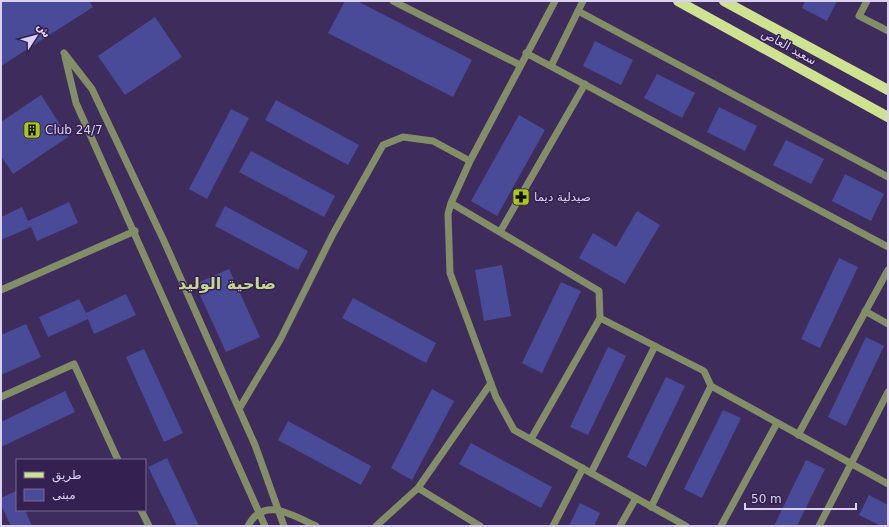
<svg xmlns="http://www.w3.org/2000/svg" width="889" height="527" viewBox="0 0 889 527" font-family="'DejaVu Sans',Cairo,sans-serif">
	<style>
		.building { fill: #4a4b98 }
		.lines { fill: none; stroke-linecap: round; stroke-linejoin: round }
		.minor { stroke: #838d67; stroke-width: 7 }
		.major { stroke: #cfe292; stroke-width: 10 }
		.labels { text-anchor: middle; stroke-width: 3; stroke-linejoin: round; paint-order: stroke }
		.street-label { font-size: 12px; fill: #dbd2f0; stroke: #342151 }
		.poi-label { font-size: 12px; fill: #dbd2f0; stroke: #342151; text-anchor: start }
		.district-label { font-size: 16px; font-weight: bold; fill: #c5d88d; stroke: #342151 }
	</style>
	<rect width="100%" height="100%" fill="#3e2c5c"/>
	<path class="building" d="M1,1H89L93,7L1,66Z
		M345,1H357L472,60L453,97L328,33Z
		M805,1H837L827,21L802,8Z
		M155,17L182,57L125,95L98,56Z
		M595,41L633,60L621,85L583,66Z
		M657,74L695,93L682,118L644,98Z
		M41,95L68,137L13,174L1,156V122Z
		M276,100L359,145L348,165L265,120Z
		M719,107L757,126L745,151L707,132Z
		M231,109L249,118L207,199L189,189Z
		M519,115L545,130L497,216L471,201Z
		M786,140L824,159L811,184L773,165Z
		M251,151L335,196L324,217L239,172Z
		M845,174L884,194L871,221L832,201Z
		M69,202L78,223L37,241L31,227L1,240V217L22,207L28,221Z
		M225,206L308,251L298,270L215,226Z
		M637,211L660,225L625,284L579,258L593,233L616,247Z
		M839,258L858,267L820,348L801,339Z
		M502,265L511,316L484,321L475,270Z
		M229,269L260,337L226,352L195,284Z
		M561,282L581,291L542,373L522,363Z
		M126,294L136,315L94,334L88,319L48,337L39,317L79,299L86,313Z
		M353,298L436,343L426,363L342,318Z
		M26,324L41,357L1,375V335Z
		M866,337L884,346L846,426L828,417Z
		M608,347L626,356L588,435L570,427Z
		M144,349L183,433L164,442L126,357Z
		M666,377L685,386L646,467L627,457Z
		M432,389L454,401L412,480L391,468Z
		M65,391L75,412L1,447V422Z
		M723,410L741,418L702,498L684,489Z
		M288,421L371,466L361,485L278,440Z
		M471,443L552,487L541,508L459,464Z
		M167,458L199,526H177L148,467Z
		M806,460L825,469L797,526H774Z
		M16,491L17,510H25L32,526H11L1,505V498Z
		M869,495L888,505V526H881L859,515Z
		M580,503L600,513L594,526H569Z"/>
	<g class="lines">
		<path class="minor" d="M393,1L520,65
			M555,1L470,161L451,203L448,214L450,273L496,397L514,430L686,526
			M867,1L859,16L888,31
			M578,11L888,177
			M64,53L92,89L164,241L255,445L284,526
			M526,53L888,247
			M65,57L76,103L265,526
			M551,66L583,1
			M451,203L599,291L600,318L704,371L711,386L888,484
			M500,232L585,84
			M1,290L135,231
			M865,311L888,324
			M1,397L74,364L118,460
			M239,409L280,340L333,234L383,145L403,137L433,141L470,161
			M798,435L888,270
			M531,439L600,318
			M591,473L655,346
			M418,488L480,526
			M651,507L711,386
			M141,510L149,526
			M248,526C264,495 293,516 316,526
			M376,526L418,488L491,383
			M553,526L583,468
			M620,526L636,498
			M721,526L777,423
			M819,526L888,392"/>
		<path class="major" d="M678,1L888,117
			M724,1L888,90"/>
	</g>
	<defs>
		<symbol id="building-square" viewBox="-11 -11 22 22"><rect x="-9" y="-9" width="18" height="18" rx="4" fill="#aac717" stroke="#342151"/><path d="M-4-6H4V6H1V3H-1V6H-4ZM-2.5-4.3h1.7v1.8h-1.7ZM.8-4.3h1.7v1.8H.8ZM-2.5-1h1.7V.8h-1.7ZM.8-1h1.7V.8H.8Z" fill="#111"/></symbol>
		<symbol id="pharmacy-square" viewBox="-11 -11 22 22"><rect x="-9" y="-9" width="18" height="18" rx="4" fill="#aac717" stroke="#342151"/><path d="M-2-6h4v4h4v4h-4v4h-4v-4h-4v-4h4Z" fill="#111"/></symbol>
	</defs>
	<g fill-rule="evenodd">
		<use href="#building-square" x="22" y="120" width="20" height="20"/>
		<use href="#pharmacy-square" x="511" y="187" width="20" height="20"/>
	</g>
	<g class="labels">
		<g class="street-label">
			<text transform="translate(789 47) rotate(29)" y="4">سعيد العاص</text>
		</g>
		<g class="poi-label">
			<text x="45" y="134">Club 24/7</text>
			<text x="534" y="201">صيدلية ديما</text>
		</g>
		<g class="district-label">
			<text x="227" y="289">ضاحية الوليد</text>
		</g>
	</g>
	<rect width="889" height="527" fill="none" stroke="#dbd2f0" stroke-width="4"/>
	<rect x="16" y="459" width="130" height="52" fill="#342151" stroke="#776891"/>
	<rect x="24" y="472" width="20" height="6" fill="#cfe292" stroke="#776891"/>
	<text x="52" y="479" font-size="12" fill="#dbd2f0">طريق</text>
	<rect x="24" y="489" width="20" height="12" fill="#4a4b98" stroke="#776891"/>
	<text x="52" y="499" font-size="12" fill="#dbd2f0">مبنى</text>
	<g transform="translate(36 36) rotate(54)" stroke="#342151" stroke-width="3" paint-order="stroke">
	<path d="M0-3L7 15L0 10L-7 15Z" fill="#dbd2f0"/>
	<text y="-6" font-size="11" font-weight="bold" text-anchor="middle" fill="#dbd2f0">ش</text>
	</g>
	<path d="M745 503v6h111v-6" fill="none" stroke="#dbd2f0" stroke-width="2"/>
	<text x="751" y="503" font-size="12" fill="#dbd2f0" stroke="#342151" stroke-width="3" paint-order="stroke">50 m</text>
</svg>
